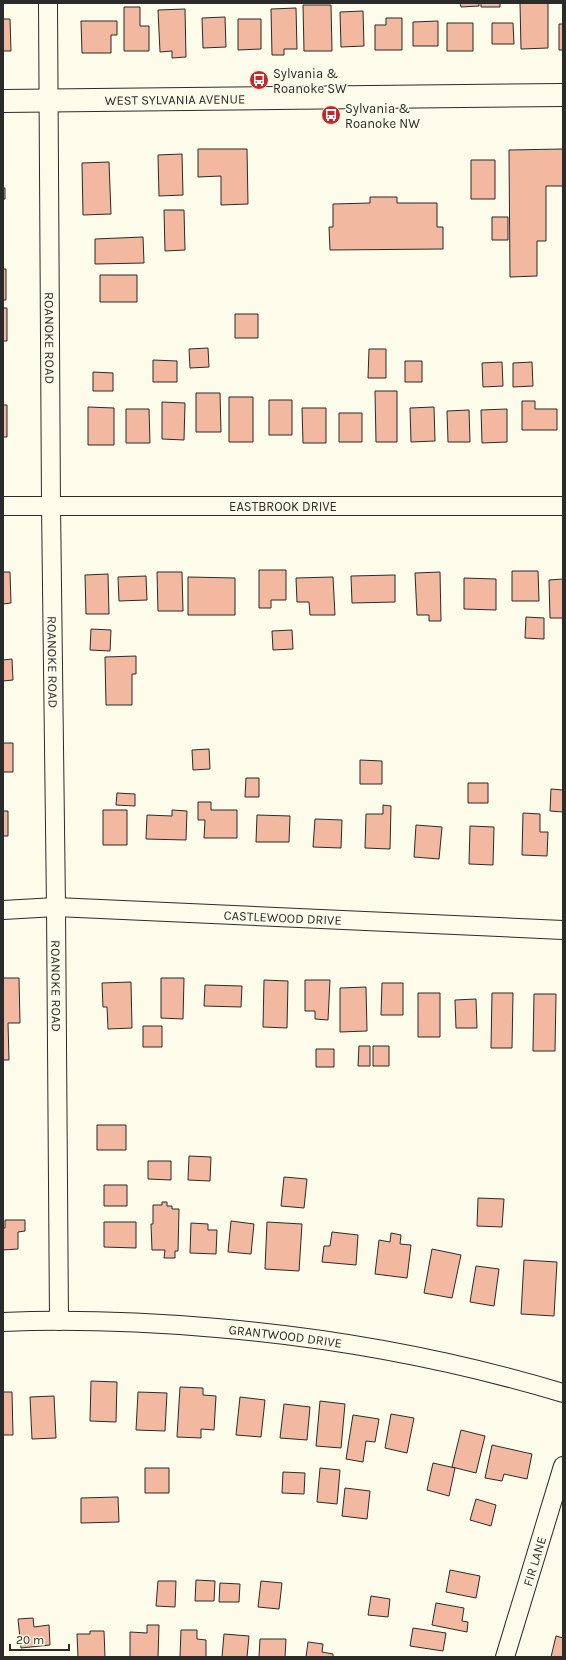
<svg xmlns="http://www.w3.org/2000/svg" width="566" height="1660" viewBox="0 0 566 1660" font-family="Karla,sans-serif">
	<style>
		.building { fill: #f2b8a0; stroke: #2b2b2b }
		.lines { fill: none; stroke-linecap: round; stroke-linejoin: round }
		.street-casing { stroke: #2b2b2b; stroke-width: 20 }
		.secondary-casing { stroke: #2b2b2b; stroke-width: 24 }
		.street { stroke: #fdfbea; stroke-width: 18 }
		.secondary { stroke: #fdfbea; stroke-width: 22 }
		.labels { text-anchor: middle; stroke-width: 3; stroke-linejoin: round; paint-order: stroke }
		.poi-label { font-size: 13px; fill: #2b2b2b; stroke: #fdfbea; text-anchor: start }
		.street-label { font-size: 13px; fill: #2b2b2b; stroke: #fdfbea }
	</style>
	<rect width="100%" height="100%" fill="#fdfbea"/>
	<path class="building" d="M460,3H479V6L461,7Z
		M481,3H500V7H481Z
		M520,3H548V48L521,49Z
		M303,5H331L332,51H304Z
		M124,7H140V26H149V51H124Z
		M296,8L297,49H284V55H272L271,9Z
		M185,9L186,57L172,58V51L160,52L158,10Z
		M363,11L364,46L341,47L340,12Z
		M225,17L226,47L203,48L202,18Z
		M386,18H402V50H375V25H386Z
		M3,19H10L11,51H3Z
		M238,19H261V49L238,50Z
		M81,21H117V35H111V53H82Z
		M438,21V46H413V22Z
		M447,23H473V51H447Z
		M492,23H513L514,44H492Z
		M559,24H563V50H559Z
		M198,149H247L248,204L221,205V176L198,177Z
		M563,149V186H546V241H537V276L510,277L509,150Z
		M182,154L183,195L159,196L158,155Z
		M471,160H495V199H471Z
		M109,162L111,214L83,215L82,163Z
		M3,188H5V199H3Z
		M370,197H397V203H437V227H443V249L330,250L329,227H333V204L370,203Z
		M164,210H184L185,250L165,251Z
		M492,217H508V240H492Z
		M143,237L144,263L95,264V239Z
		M3,269H6V300H3Z
		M100,275H137V302H100Z
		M3,308H7V341H3Z
		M235,314H258V338H235Z
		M208,348L209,367L190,368L189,349Z
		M369,349H386V378H368Z
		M153,360L177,361V382H153Z
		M405,361H422V382H405Z
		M502,362L503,386L483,387L482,363Z
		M532,362L533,386L513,387V363Z
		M93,372L113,373V391H93Z
		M375,391H397V442H376Z
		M196,393H220L221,432H196Z
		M229,397H253V442H229Z
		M269,400H292V435H269Z
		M522,401H535V409H557V430H522Z
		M162,402L185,403L184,440L162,439Z
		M3,405H7V437H3Z
		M88,407L114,408V445H88Z
		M434,407L435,441L411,442L410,408Z
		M302,408H326V443H303Z
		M126,409H149L150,443H126Z
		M507,409V442L482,443L481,410Z
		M469,410L470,442H448L447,411Z
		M339,413H362V442H339Z
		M259,570H286V600H271V608H259Z
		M512,571H538L539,601H512Z
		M3,572H10L11,603L3,604Z
		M157,572H182L183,611H158Z
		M440,572L441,621H429V615H417L415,573Z
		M108,574L109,614H86L85,575Z
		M395,575V602L352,603L351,576Z
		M146,576L147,600L119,601L118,577Z
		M188,577L235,578V615H188Z
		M333,577L335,615H310L309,602H297L296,578Z
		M464,578L496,579V610L464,609Z
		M563,579V618H550L549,580Z
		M526,617L544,618V639L525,638Z
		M91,629L111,630L110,651L90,650Z
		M292,630L293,649L273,650L272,631Z
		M136,656V674H132V705H106L105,657Z
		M12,659L13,680L3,681V660Z
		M3,743H13V772H3Z
		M209,749L210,769L193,770L192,750Z
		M360,760L382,761V784H360Z
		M246,778H259V797H245Z
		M468,783H488V803H468Z
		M551,789L563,790V812L550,811Z
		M117,793L135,794V806L116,805Z
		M198,802H211V810H237V838H204L205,820H198Z
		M383,805L391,806L390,849L365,848L366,814H383Z
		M103,810H127V845H103Z
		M172,810L187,811L186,840L146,839L147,815L172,816Z
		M3,811H8V836H3Z
		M523,813L540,814V832H548L547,856L522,855Z
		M257,815L290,816L289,842H256Z
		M315,819L342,820L341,848L313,847Z
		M416,825L442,827L439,859L414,857Z
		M470,826L494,827L493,865L469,864Z
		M3,978H19L20,1023H8L9,1060H3Z
		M161,978H184L183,1019L161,1018Z
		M264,980L288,981L287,1028L263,1027Z
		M305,980H330L328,1020L315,1019V1011H305Z
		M131,982L132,1028L108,1029L107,1007H103L102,983Z
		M382,983H403V1015H381Z
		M205,985L242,986L241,1007L204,1006Z
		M366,987L367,1031L340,1032V988Z
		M418,993H440V1037H418Z
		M492,993H513L512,1048H491Z
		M534,994H556L555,1051H533Z
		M476,999L477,1028H456L455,1000Z
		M143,1026H162V1047H143Z
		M359,1046H370V1066H358Z
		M373,1046H389V1066H373Z
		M316,1049H334V1067H316Z
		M97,1125H126V1150H97Z
		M189,1156L211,1157L210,1181L188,1180Z
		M148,1161H171V1180L148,1179Z
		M284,1177L307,1179L304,1208L281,1206Z
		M104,1185H127V1206H104Z
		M478,1198L504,1199L502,1227L477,1226Z
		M162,1202H167V1206H172V1209H179L178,1251H175V1258H164L165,1250H152L151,1224H153V1205H162Z
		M5,1220H25V1231L18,1232V1249L3,1250V1228H5Z
		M231,1221L254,1224L251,1254L228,1252Z
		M104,1222H136V1248L104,1247Z
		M267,1222L302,1224L299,1271L265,1269Z
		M191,1223L208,1224V1230H217L216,1254L190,1253Z
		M332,1232L358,1235L356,1265L322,1262L324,1246H330Z
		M391,1233L401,1235L400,1244L411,1245L407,1278L375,1274L379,1240L390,1242Z
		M432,1249L461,1255L452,1298L424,1293Z
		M524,1260L557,1262L554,1316L521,1314Z
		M476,1266L499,1269L494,1306L470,1302Z
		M91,1381L117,1382L116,1422L90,1421Z
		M180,1387L203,1388V1395L216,1396L214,1430L201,1429V1438L177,1437Z
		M3,1392H12L13,1435H3Z
		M138,1392L167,1393L165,1431L136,1430Z
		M54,1396L56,1438L32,1439L30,1397Z
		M240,1397L265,1400L261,1437L236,1435Z
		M320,1401L345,1404L341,1448L316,1446Z
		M284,1404L310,1407L307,1440L280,1438Z
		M391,1414L414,1418L407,1453L385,1448Z
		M353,1415L379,1419L375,1442L366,1441L363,1462L346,1459Z
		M461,1430L485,1436L476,1473L452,1467Z
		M492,1445L532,1454L527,1479L504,1474L502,1481L485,1478Z
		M433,1463L455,1468L449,1496L427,1490Z
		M145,1468H169V1493H145Z
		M320,1468L340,1470L337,1504L317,1502Z
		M283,1472L305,1473L304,1494L282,1493Z
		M345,1488L370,1491L367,1519L342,1516Z
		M118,1497L119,1522L81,1523V1498Z
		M476,1499L496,1505L491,1526L470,1520Z
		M450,1570L480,1576L476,1598L446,1592Z
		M196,1580L215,1581L214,1601H195Z
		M158,1581H176L175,1607L156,1606Z
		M261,1581L282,1583L279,1609L258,1607Z
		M220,1583L240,1584L239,1602H219Z
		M371,1596L390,1599L388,1617L368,1615Z
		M436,1603L464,1608L462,1621L468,1622L467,1632L432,1625Z
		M33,1618L34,1627L49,1625L50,1645L21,1648L18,1619Z
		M147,1625H159L158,1657H130V1632L147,1633Z
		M413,1628L446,1633L443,1651L410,1646Z
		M181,1630H197V1639L206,1640V1657H180Z
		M90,1631H104L105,1657H78L77,1634H90Z
		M224,1634L249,1636L247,1657H222Z
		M556,1636L563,1638V1657H551Z
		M260,1639H286L285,1657H259Z
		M308,1642L323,1644L322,1652L333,1654V1657H306Z"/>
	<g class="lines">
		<defs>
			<g id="street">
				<path id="s1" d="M48,3L51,505L56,907L59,1321"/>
				<path id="s2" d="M3,506H563"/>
				<path id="s3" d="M3,910L56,907L563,930"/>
				<path id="s4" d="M3,1322C74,1319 146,1322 217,1328C335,1338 450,1359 563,1393"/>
				<path id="s5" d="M505,1657L563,1466"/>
			</g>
			<g id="secondary">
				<path id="s6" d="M3,101L563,95"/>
			</g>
		</defs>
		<use href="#street" class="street-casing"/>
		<use href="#secondary" class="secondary-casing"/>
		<use href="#street" class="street"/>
		<use href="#secondary" class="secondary"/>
	</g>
	<defs>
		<symbol id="bus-disc" viewBox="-11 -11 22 22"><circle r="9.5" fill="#c62828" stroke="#fdfbea"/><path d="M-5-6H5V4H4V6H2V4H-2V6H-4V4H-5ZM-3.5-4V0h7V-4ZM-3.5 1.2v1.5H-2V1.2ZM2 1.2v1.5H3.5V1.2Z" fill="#fff"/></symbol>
	</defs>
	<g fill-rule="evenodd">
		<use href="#bus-disc" x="248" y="69" width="22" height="22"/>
		<use href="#bus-disc" x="320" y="104" width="22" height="22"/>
	</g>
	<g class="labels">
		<g class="poi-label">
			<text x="273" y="78">Sylvania &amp;<tspan x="273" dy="15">Roanoke SW</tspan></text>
			<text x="345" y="113">Sylvania &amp;<tspan x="345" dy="15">Roanoke NW</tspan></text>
		</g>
		<g class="street-label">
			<text dy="5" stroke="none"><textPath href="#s6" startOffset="172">WEST SYLVANIA AVENUE</textPath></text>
			<text dy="5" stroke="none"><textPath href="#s1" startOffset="335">ROANOKE ROAD</textPath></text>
			<text dy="5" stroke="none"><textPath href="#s2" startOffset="280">EASTBROOK DRIVE</textPath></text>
			<text dy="5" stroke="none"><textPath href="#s1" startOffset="659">ROANOKE ROAD</textPath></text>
			<text dy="5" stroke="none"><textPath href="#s3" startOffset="280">CASTLEWOOD DRIVE</textPath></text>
			<text dy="5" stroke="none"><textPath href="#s1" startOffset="983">ROANOKE ROAD</textPath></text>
			<text dy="5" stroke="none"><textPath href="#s4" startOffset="283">GRANTWOOD DRIVE</textPath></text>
			<text dy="5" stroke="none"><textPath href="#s5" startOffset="100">FIR LANE</textPath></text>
		</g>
	</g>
	<rect width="566" height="1660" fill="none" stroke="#2b2b2b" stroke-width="8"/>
	<path d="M10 1644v6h59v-6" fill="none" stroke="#2b2b2b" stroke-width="2"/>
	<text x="16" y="1644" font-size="12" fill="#2b2b2b" stroke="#fdfbea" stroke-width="3" paint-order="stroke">20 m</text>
</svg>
